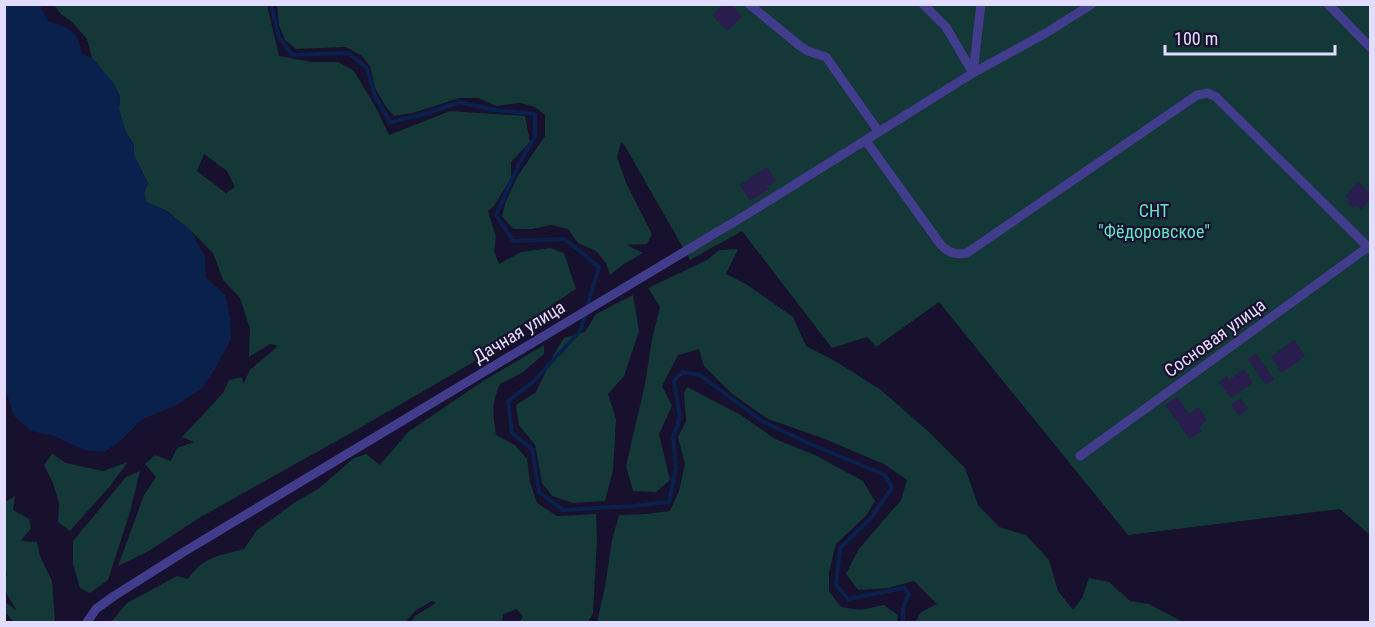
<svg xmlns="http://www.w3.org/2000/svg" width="1375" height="627" viewBox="0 0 1375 627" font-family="'Roboto Condensed',sans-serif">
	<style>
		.green { fill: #143737; fill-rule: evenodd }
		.water { fill: #0a204d }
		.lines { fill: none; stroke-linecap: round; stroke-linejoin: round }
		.stream { stroke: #0a204d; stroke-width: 4 }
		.building { fill: #291d4e }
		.street { stroke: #423c8d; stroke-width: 9 }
		.labels { text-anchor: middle; stroke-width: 4.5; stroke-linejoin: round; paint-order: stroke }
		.park-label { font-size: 18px; fill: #65e3c8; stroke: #17112d }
		.street-label { font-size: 18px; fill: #e2ddff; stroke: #17112d }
	</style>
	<rect width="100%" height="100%" fill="#17112d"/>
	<path class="green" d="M54,5H267L279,56L312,62H338L354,71L375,106L389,135L450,111L525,116L530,142L511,162V178L494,206L488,211L496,237L494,251L499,264L521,252L550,248L564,253L576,289L500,339L472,363L356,430L199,518L149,551L118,566L144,495L156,477L145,464L155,455L171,461L177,448L194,442L182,437L223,393L229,380L241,377L244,383L250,370L278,346L270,344L249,357L250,329L240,298L223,280L213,253L190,230L167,211L146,202L144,193L148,183L134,155V145L125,130L119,110L120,96L114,84L92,58L87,39L72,22L61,14ZM204,154L227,171L235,187L226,193L197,171Z
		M277,5H1370V535L1340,509L1128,535L939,302L876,347L867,337L832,348L742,231L690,260L625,146L621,142L617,157L627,185L652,234L647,244L627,245L643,253L624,264L610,275L606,263L596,251L578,243L568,229L551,225L532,229H513L502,216L506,201L517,177L545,136V115L535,107L520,103L496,106L479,98H459L413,113L394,116L386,107L375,88L370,66L362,56L346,47L296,49L285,40L279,25Z
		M738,249L726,274L746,284L793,317L806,346L835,361L881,390L930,433L965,468L978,505L999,527L1026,535L1049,560L1058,591L1073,610L1082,598L1089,578L1109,582L1130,601L1149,604L1183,622H915L921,612L937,604L914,581L888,588L858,590L846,574L858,550L901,500L907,480L884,464L822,438L768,419L731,393L704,366L699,349L678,355L662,386L672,406L659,434L670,480L656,492L633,491L626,466L645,384L652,339L660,307L648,288L707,260L719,250Z
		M633,295L639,331L624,376L608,394L616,419L613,471L605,501L573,503L552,496L542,483L535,445L519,425L516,405L536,392L554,354L564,338L585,332L596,314Z
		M544,345V354L522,373L500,384C491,404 493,414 496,435L515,445L527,459L530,482L537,503L557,516L596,514L597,539L593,613L588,622H519L523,617L517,609L503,614L502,622H411L415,616L436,603L432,601L415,611L406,622H111L127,603L177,576L188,579C204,556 218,556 244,549L257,530L294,503L318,489L354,458L366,454L380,465L408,432L483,381Z
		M687,387L741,415L775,439L815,455L863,481L875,501L866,516L836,544L829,572V591L841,607L860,610L884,605L898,615L897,622H597L605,587L612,540L619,515L647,514L670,511L679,491L685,464L678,437L686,421L684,393Z
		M52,454L66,463L103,471L128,462L110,486L70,531L58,522L59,503L53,483L44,465Z
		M140,471L130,512L108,580L90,593L80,588L73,564V541L126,477Z
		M15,496L13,510L29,519L31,528L21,541L37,542L40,556L52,581L55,622H14L5,612V602L16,610C10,598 0,589 7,575L4,559L5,502Z"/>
	<path class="water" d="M4,5H40L48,21C70,28 78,30 82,54L92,58L114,84L120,96L119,110L125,130L134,145V155L148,183L144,193L146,202L167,211L190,230L205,256L206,278L225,295L230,317L231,339L216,367L202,388L175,406L143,419L120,441L104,452L84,450L54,436L31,431L14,416L5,388Z"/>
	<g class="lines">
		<path class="stream" d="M271,4L279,37L292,55L348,53L367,68L375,96L390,122L425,114L459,102L494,110L535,114V137L520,162L496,215L513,241L565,239L599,267L587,307
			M585,315L580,331L533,382L508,401L512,433L532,449L539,492L563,510L633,506L669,502L676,468L673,437L680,417L674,381L682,372L700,375L762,421L808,443L885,475L892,488L871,518L840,548L836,585L848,599L904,588L909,594L903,607V622"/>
	</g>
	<path class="building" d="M724,4H731L742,17L727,31L712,15Z
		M767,167L776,181L767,187L769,189L750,201L740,185Z
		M1358,182L1370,193V199L1361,210L1356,205L1353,208L1348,203L1350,200L1345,196Z
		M1294,340L1305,356L1282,373L1271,357Z
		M1256,354L1274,379L1266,385L1248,359Z
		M1244,369L1253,382L1231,398L1219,382L1227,376L1229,380Z
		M1177,397L1189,414L1198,407L1207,420L1199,427L1202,431L1190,439L1165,405Z
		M1240,398L1248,409L1239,416L1231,405Z"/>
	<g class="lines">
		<path class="street" d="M749,4L800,46L808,51L826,57L879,132
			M923,4L946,27L973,73
			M1328,4L1370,47
			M973,73L981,4
			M866,141L941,245C949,253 955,255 967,253L1197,95L1208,93L1216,97L1370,249
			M1080,456L1368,247
			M87,622L96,609L114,596L182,553L749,213L973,73L1046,33L1092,4"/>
	</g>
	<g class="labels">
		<g class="park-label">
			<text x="1154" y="217">СНТ<tspan x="1154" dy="21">"Фёдоровское"</tspan></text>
		</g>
		<g class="street-label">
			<text transform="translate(519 332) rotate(-31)" y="6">Дачная улица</text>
			<text transform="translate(1215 338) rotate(-36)" y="6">Сосновая улица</text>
		</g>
	</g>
	<rect width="1375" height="627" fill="none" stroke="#e2ddff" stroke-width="12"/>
	<path d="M1165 45v9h170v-9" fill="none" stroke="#e2ddff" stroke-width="3"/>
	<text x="1174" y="45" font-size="18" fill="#e2ddff" stroke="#17112d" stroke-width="4.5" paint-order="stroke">100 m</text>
</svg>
